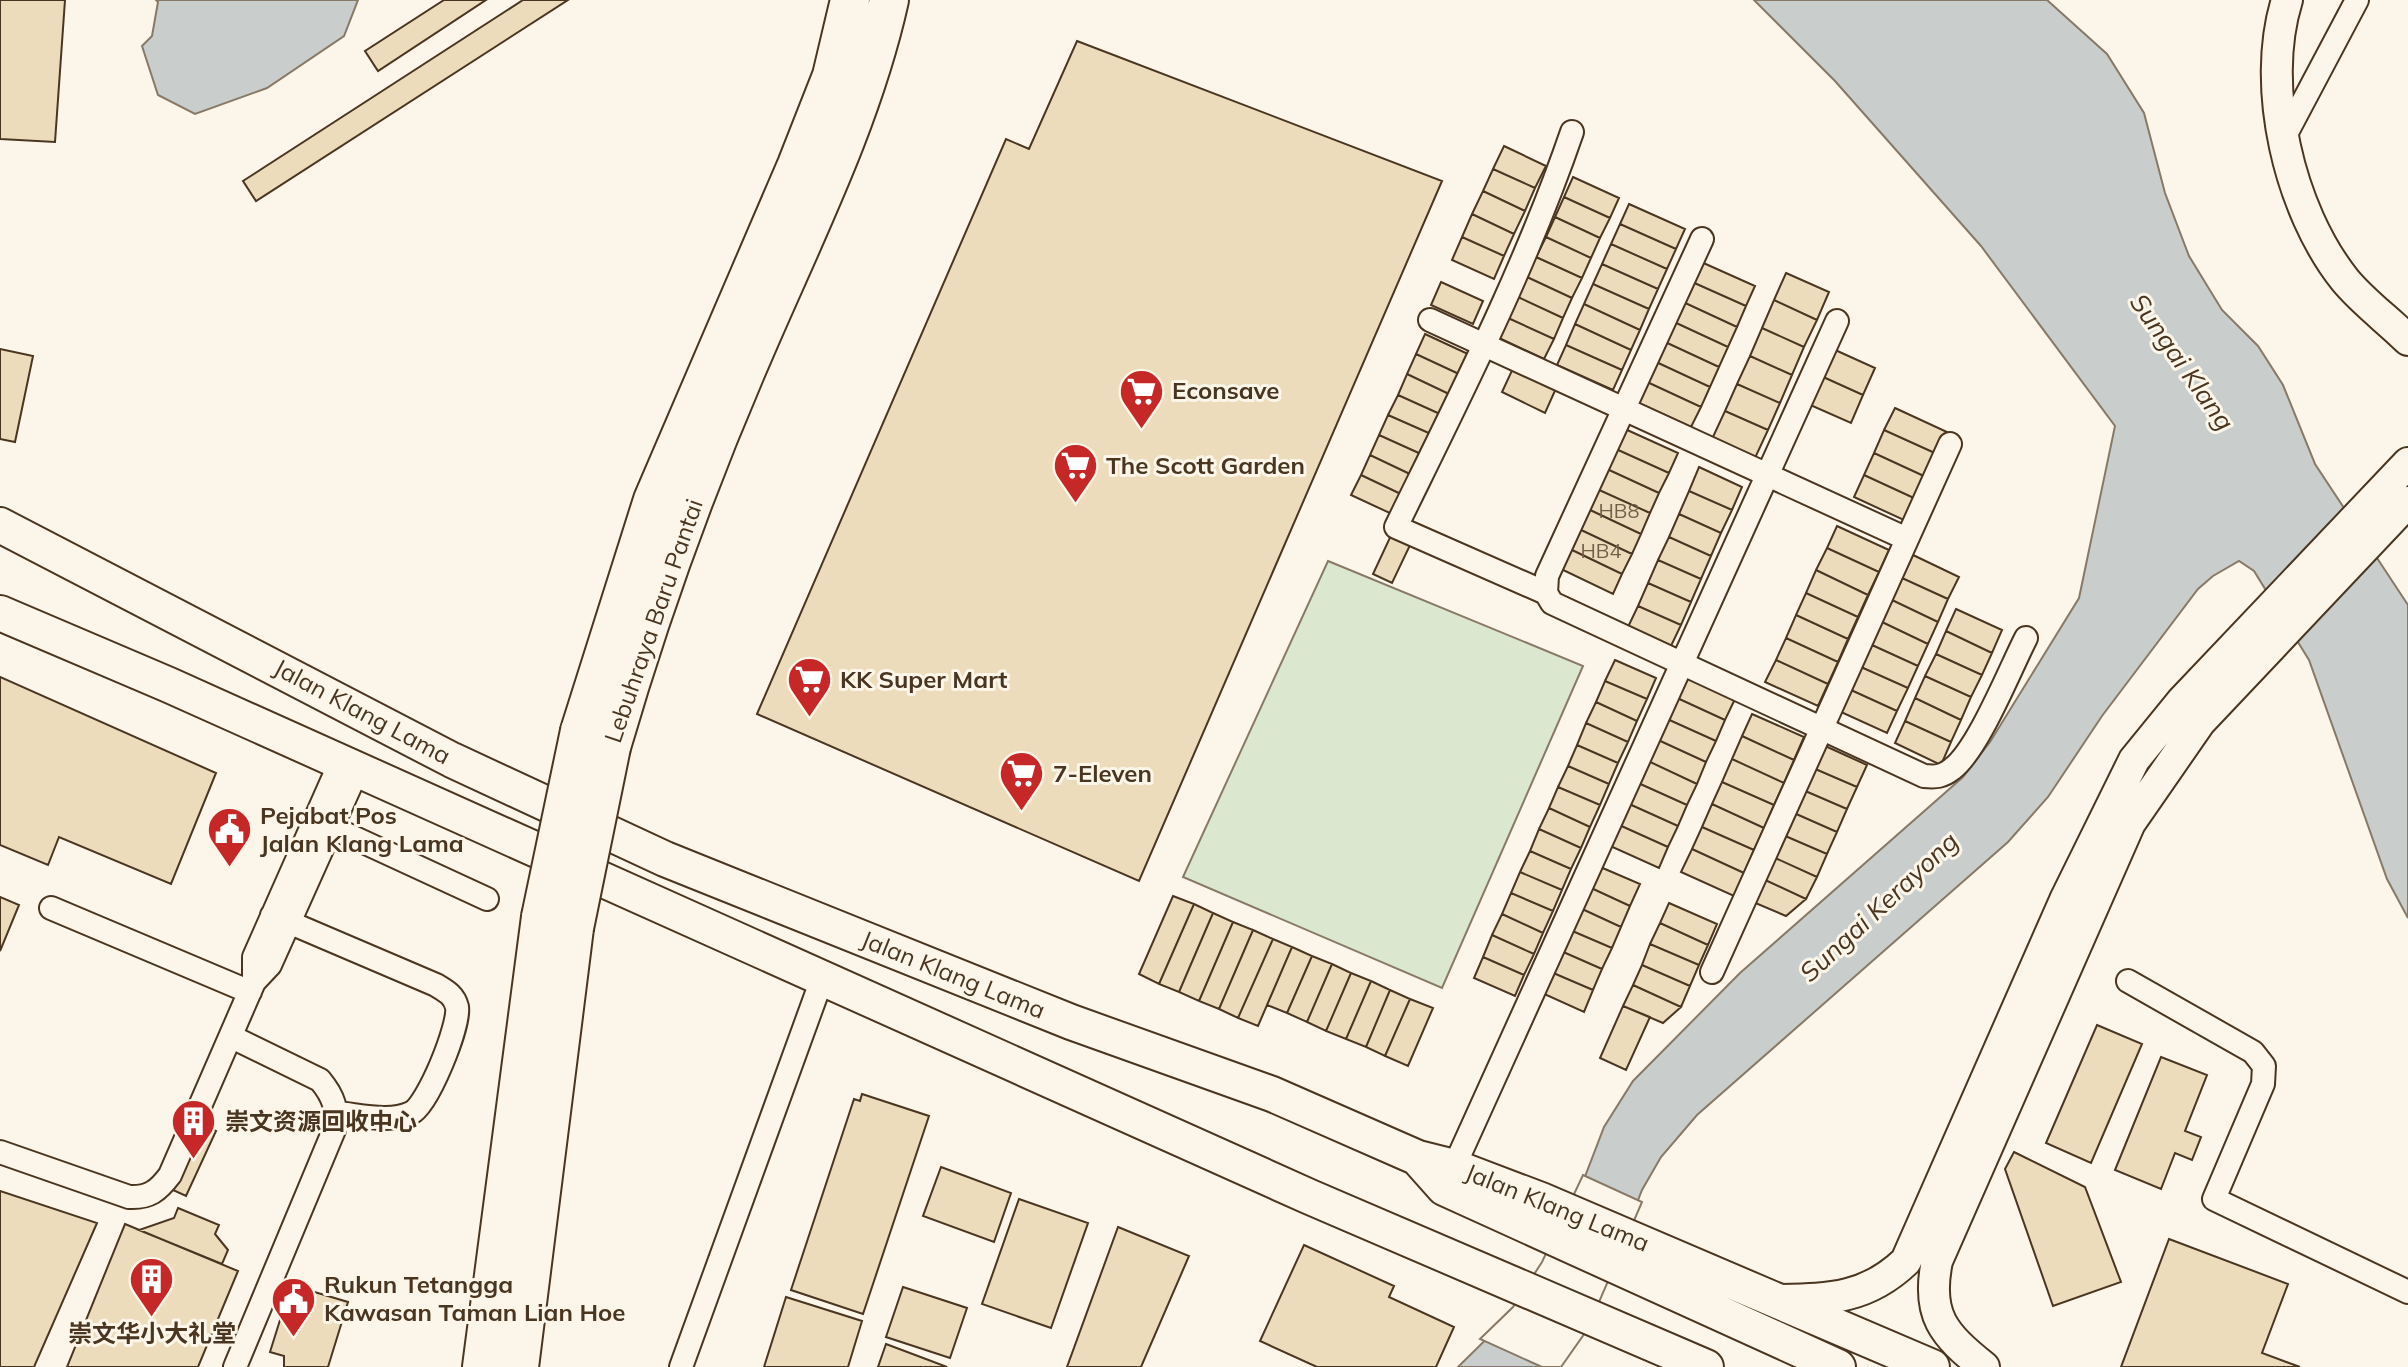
<svg xmlns="http://www.w3.org/2000/svg" width="2408" height="1367" viewBox="0 0 2408 1367" font-family="Mulish,'Noto Sans SC',sans-serif">
	<style>
		.green { fill: #dce7d0; stroke: #887966; stroke-width: 2 }
		.water { fill: #c9cecd; stroke: #887966; stroke-width: 2 }
		.pier { fill: #fbf6e9; stroke: #887966; stroke-width: 2 }
		.building { fill: #ecdcbc; stroke: #4a3520; stroke-width: 2 }
		.lines { fill: none; stroke-linecap: round; stroke-linejoin: round }
		.street-casing { stroke: #4a3520; stroke-width: 26 }
		.secondary-casing { stroke: #4a3520; stroke-width: 34 }
		.primary-casing { stroke: #4a3520; stroke-width: 38 }
		.highway-casing { stroke: #4a3520; stroke-width: 42 }
		.street { stroke: #fbf6e9; stroke-width: 22 }
		.secondary { stroke: #fbf6e9; stroke-width: 30 }
		.primary { stroke: #fbf6e9; stroke-width: 34 }
		.highway { stroke: #fbf6e9; stroke-width: 38 }
		.highway-bridge-casing { stroke: #4a3520; stroke-width: 42; stroke-linecap: butt }
		.highway-bridge { stroke: #fbf6e9; stroke-width: 38 }
		.labels { text-anchor: middle; stroke-width: 6; stroke-linejoin: round; paint-order: stroke }
		.number-label { font-size: 20px; fill: #725f47 }
		.poi-label { font-size: 24px; font-weight: bold; fill: #4a3520; stroke: #fbf6e9; text-anchor: start }
		.street-label { font-size: 24px; fill: #4a3520; stroke: #fbf6e9 }
		.water-label { font-size: 26px; font-style: italic; fill: #4a3520; stroke: #fbf6e9 }
	</style>
	<rect width="100%" height="100%" fill="#fbf6e9"/>
	<path class="green" d="M1328,561L1583,666L1442,988L1183,877Z"/>
	<path class="water" d="M156,0H358L344,36L267,88L195,114L158,95L142,46L152,36L158,2Z
		M1754,0H2047L2107,54L2144,113L2165,193L2189,256L2222,310L2258,346L2283,385L2315,464L2408,605V918L2387,879L2309,660L2254,571L2239,561L2213,576L2198,589L2102,716L2048,797L2008,842L1697,1115L1661,1157L1642,1190L1619,1249L1557,1367H1458L1516,1310L1568,1221L1604,1127L1633,1081L1740,973L1963,777L1990,742L2079,598L2115,426L1981,246L1835,81Z"/>
	<path class="pier" d="M1583,1175L1642,1202L1587,1330L1561,1367H1542L1480,1339L1513,1307L1542,1262Z"/>
	<path class="building" d="M0,0H65L55,142L0,139Z
		M444,0H486L378,71L365,51Z
		M523,0H568L256,201L243,181Z
		M1077,41L1442,181L1139,881L757,714L1006,139L1029,149Z
		M1504,146L1546,166L1535,188L1493,169Z
		M1493,169L1535,188L1525,211L1483,191Z
		M1573,177L1619,198L1610,218L1564,197Z
		M1483,191L1525,211L1514,234L1472,214Z
		M1564,197L1610,218L1600,238L1555,217Z
		M1629,204L1685,229L1676,249L1620,224Z
		M1472,214L1514,234L1504,256L1462,237Z
		M1555,217L1600,238L1591,258L1546,237Z
		M1620,224L1676,249L1667,269L1611,244Z
		M1462,237L1504,256L1494,279L1452,260Z
		M1546,237L1591,258L1582,278L1536,257Z
		M1611,244L1667,269L1658,289L1602,264Z
		M1536,257L1582,278L1572,298L1527,277Z
		M1699,261L1755,286L1746,306L1690,281Z
		M1602,264L1658,289L1649,309L1593,284Z
		M1786,273L1829,292L1817,320L1774,300Z
		M1527,277L1572,298L1563,318L1518,297Z
		M1690,281L1746,306L1737,327L1681,301Z
		M1441,282L1483,301L1473,324L1431,305Z
		M1593,284L1649,309L1640,330L1584,304Z
		M1518,297L1563,318L1554,339L1508,318Z
		M1774,300L1817,320L1804,347L1762,328Z
		M1681,301L1737,327L1728,347L1672,321Z
		M1584,304L1640,330L1631,350L1575,324Z
		M1508,318L1554,339L1544,359L1499,338Z
		M1672,321L1728,347L1719,367L1663,341Z
		M1575,324L1631,350L1622,370L1566,345Z
		M1762,328L1804,347L1792,375L1750,356Z
		M1425,334L1468,354L1459,374L1416,354Z
		M1663,341L1719,367L1710,387L1654,361Z
		M1566,345L1622,370L1613,390L1557,365Z
		M0,349L33,356L15,442L0,439Z
		M1833,349L1875,368L1863,395L1821,376Z
		M1416,354L1459,374L1449,394L1407,374Z
		M1750,356L1792,375L1780,403L1737,384Z
		M1654,361L1710,387L1701,407L1645,381Z
		M1515,364L1558,384L1545,413L1502,392Z
		M1407,374L1449,394L1440,414L1398,395Z
		M1821,376L1863,395L1851,423L1808,404Z
		M1645,381L1701,407L1691,427L1636,402Z
		M1737,384L1780,403L1768,430L1725,411Z
		M1398,395L1440,414L1431,434L1388,415Z
		M1895,408L1947,432L1937,454L1884,430Z
		M1725,411L1768,430L1755,458L1712,439Z
		M1388,415L1431,434L1421,454L1379,435Z
		M1625,429L1678,453L1669,473L1616,449Z
		M1884,430L1937,454L1926,477L1874,453Z
		M1379,435L1421,454L1412,475L1370,455Z
		M1616,449L1669,473L1659,493L1607,469Z
		M1874,453L1926,477L1916,499L1864,475Z
		M1370,455L1412,475L1403,495L1361,475Z
		M1699,467L1742,487L1732,510L1689,491Z
		M1607,469L1659,493L1650,513L1597,489Z
		M1361,475L1403,495L1394,515L1351,495Z
		M1864,475L1916,499L1906,521L1854,497Z
		M1597,489L1650,513L1641,534L1588,509Z
		M1689,491L1732,510L1721,533L1679,514Z
		M1588,509L1641,534L1632,554L1579,529Z
		M1679,514L1721,533L1711,556L1669,537Z
		M1837,526L1889,550L1879,572L1827,548Z
		M1579,529L1632,554L1622,574L1570,549Z
		M1393,531L1412,541L1392,583L1373,574Z
		M1669,537L1711,556L1701,579L1658,560Z
		M1827,548L1879,572L1868,595L1816,570Z
		M1570,549L1622,574L1613,594L1561,569Z
		M1913,555L1959,577L1948,599L1902,578Z
		M1658,560L1701,579L1691,602L1648,583Z
		M1816,570L1868,595L1858,617L1806,593Z
		M1902,578L1948,599L1938,622L1892,600Z
		M1648,583L1691,602L1681,625L1638,606Z
		M1806,593L1858,617L1848,639L1796,615Z
		M1892,600L1938,622L1928,644L1882,622Z
		M1638,606L1681,625L1670,648L1627,629Z
		M1956,609L2002,630L1992,653L1946,631Z
		M1796,615L1848,639L1838,662L1786,638Z
		M1882,622L1928,644L1918,666L1872,645Z
		M1946,631L1992,653L1982,675L1936,654Z
		M1786,638L1838,662L1828,684L1776,660Z
		M1872,645L1918,666L1908,688L1861,667Z
		M1936,654L1982,675L1971,697L1925,676Z
		M1615,660L1656,678L1647,699L1605,681Z
		M1776,660L1828,684L1818,706L1765,682Z
		M1861,667L1908,688L1897,711L1851,690Z
		M1684,676L1735,699L1725,720L1675,697Z
		M1925,676L1971,697L1961,720L1915,698Z
		M0,677L216,773L171,884L59,837L48,865L0,845Z
		M1605,681L1647,699L1637,721L1596,702Z
		M1851,690L1897,711L1887,733L1841,712Z
		M1675,697L1725,720L1716,741L1665,718Z
		M1915,698L1961,720L1951,742L1905,721Z
		M1596,702L1637,721L1628,742L1586,723Z
		M1752,714L1804,737L1794,760L1742,736Z
		M1665,718L1716,741L1706,762L1656,739Z
		M1905,721L1951,742L1941,765L1895,743Z
		M1586,723L1628,742L1618,763L1577,745Z
		M1742,736L1794,760L1784,783L1732,759Z
		M1656,739L1706,762L1697,784L1646,760Z
		M1577,745L1618,763L1609,784L1568,766Z
		M1823,745L1867,765L1857,787L1813,768Z
		M1732,759L1784,783L1774,805L1722,782Z
		M1646,760L1697,784L1687,805L1636,782Z
		M1568,766L1609,784L1600,805L1558,787Z
		M1813,768L1857,787L1847,809L1803,790Z
		M1636,782L1687,805L1678,826L1627,803Z
		M1722,782L1774,805L1764,828L1712,804Z
		M1558,787L1600,805L1590,827L1549,808Z
		M1803,790L1847,809L1837,832L1794,813Z
		M1627,803L1678,826L1668,847L1617,824Z
		M1712,804L1764,828L1754,850L1702,827Z
		M1549,808L1590,827L1581,848L1539,829Z
		M1794,813L1837,832L1827,854L1783,835Z
		M1617,824L1668,847L1659,868L1608,845Z
		M1702,827L1754,850L1744,873L1692,849Z
		M1539,829L1581,848L1571,869L1530,851Z
		M1783,835L1827,854L1817,877L1773,857Z
		M1692,849L1744,873L1734,896L1681,872Z
		M1530,851L1571,869L1562,890L1520,872Z
		M1773,857L1817,877L1806,899L1763,879Z
		M1598,866L1640,884L1630,906L1589,887Z
		M1520,872L1562,890L1553,911L1511,893Z
		M1763,879L1806,899L1786,916L1753,902Z
		M1589,887L1630,906L1621,927L1580,908Z
		M1511,893L1553,911L1543,933L1502,914Z
		M1173,896L1194,904L1159,984L1139,974Z
		M0,897L19,905L0,951Z
		M1669,903L1717,924L1708,945L1660,923Z
		M1194,904L1213,913L1179,992L1159,984Z
		M1580,908L1621,927L1612,948L1570,930Z
		M1213,913L1233,922L1199,1001L1179,992Z
		M1502,914L1543,933L1534,954L1492,935Z
		M1233,922L1253,930L1219,1009L1199,1001Z
		M1660,923L1708,945L1699,965L1650,944Z
		M1253,930L1273,939L1238,1018L1219,1009Z
		M1570,930L1612,948L1602,969L1561,951Z
		M1492,935L1534,954L1524,975L1483,957Z
		M1273,939L1292,947L1258,1026L1238,1018Z
		M1650,944L1699,965L1690,986L1642,965Z
		M1292,947L1312,956L1287,1013L1267,1005Z
		M1561,951L1602,969L1593,990L1551,972Z
		M1312,956L1332,964L1307,1022L1287,1013Z
		M1483,957L1524,975L1515,996L1474,978Z
		M1332,964L1351,973L1326,1031L1307,1022Z
		M1642,965L1690,986L1681,1007L1633,985Z
		M1551,972L1593,990L1584,1012L1542,993Z
		M1351,973L1371,981L1346,1039L1326,1031Z
		M1371,981L1390,990L1366,1047L1346,1039Z
		M1633,985L1681,1007L1663,1023L1623,1006Z
		M1390,990L1410,999L1385,1056L1366,1047Z
		M1410,999L1433,1008L1408,1066L1385,1056Z
		M1623,1006L1650,1017L1626,1070L1600,1058Z
		M2097,1025L2142,1044L2091,1163L2046,1143Z
		M2161,1057L2207,1075L2185,1131L2201,1137L2192,1160L2175,1153L2161,1189L2115,1170Z
		M862,1094L929,1116L863,1314L791,1290L854,1099L860,1101Z
		M203,1125L216,1131L186,1196L173,1190Z
		M2014,1152L2085,1187L2121,1282L2053,1306L2005,1169Z
		M941,1167L1011,1193L994,1242L923,1216Z
		M0,1191L97,1223L34,1367H0Z
		M1019,1199L1088,1223L1051,1328L982,1304Z
		M178,1208L219,1225L215,1234L228,1250L222,1264L139,1230L174,1218Z
		M125,1224L238,1271L198,1367H67Z
		M1118,1227L1189,1256L1141,1367H1067Z
		M2169,1239L2288,1284L2262,1353L2300,1367H2121Z
		M1304,1245L1394,1286L1389,1297L1454,1327L1436,1367H1317L1260,1341Z
		M291,1285L348,1302L328,1367H284V1356L270,1352Z
		M903,1287L967,1308L950,1358L886,1337Z
		M786,1297L862,1321L848,1367H764Z
		M886,1344L947,1367H878Z"/>
	<g class="lines">
		<defs>
			<path id="street" d="M2285,136L2357,0
				M1702,239L1547,576L1546,593L1552,603L1924,776C1936,777 1942,777 1952,769C1978,750 2010,669 2026,638
				M1430,320L1907,539
				M1546,593L1396,527C1459,398 1525,269 1572,132
				M331,827L487,899
				M51,908L250,992
				M272,915L436,985C446,991 454,995 457,1007C460,1025 428,1105 411,1113C390,1123 360,1115 337,1113
				M1712,972L1950,444
				M2128,981L2253,1052L2264,1066L2263,1084L2214,1199L2408,1292
				M254,982V957L340,763
				M232,1037L320,1080C334,1097 338,1109 334,1130L235,1367
				M0,1152L129,1197C149,1198 158,1191 170,1175L254,982L270,965L357,771
				M1454,1167L1837,321
				M681,1367L822,979"/>
			<path id="secondary" d="M2287,0C2260,86 2289,210 2345,280C2363,302 2388,320 2408,340
				M1778,1300C1830,1299 1866,1299 1906,1261L2065,900L2134,760L2182,701L2408,463
				M1984,1367C1943,1334 1926,1315 1937,1261L2130,823L2200,722L2408,502"/>
			<path id="primary" d="M0,525L452,760L665,859L1071,1022L1272,1094L1418,1158L1454,1167L1541,1200L1932,1367
				M0,613L169,685L1310,1197L1706,1367
				M1420,1161L1444,1188L1838,1367"/>
			<path id="highway" d="M580,731L653,500L797,165L832,76L850,0
				M611,747C649,616 696,486 750,361C800,243 861,126 889,0
				M482,1367L541,917
				M519,1367L574,928"/>
		</defs>
		<use href="#street" class="street-casing"/>
		<use href="#secondary" class="secondary-casing"/>
		<use href="#primary" class="primary-casing"/>
		<use href="#highway" class="highway-casing"/>
		<use href="#street" class="street"/>
		<use href="#secondary" class="secondary"/>
		<use href="#primary" class="primary"/>
		<use href="#highway" class="highway"/>
		<defs>
			<path id="highway-bridge" d="M541,917L580,731
				M574,928L611,747"/>
		</defs>
		<use href="#highway-bridge" class="highway-bridge-casing"/>
		<use href="#highway-bridge" class="highway-bridge"/>
	</g>
	<defs>
		<symbol id="supermarket-pin" viewBox="-11 -11 22 30"><path d="M0 17L-7.5 6A9.5 9.5 0 1 1 7.5 6Z" fill="#c62828" stroke="#fbf6e9"/><path d="M-6-5.5h2.5l.6 2H6L4.5 2H-2.5L-4.4-4H-6ZM-1.5 3.2a1.3 1.3 0 1 0 .1 0ZM3 3.2a1.3 1.3 0 1 0 .1 0Z" fill="#fff"/></symbol>
		<symbol id="civic-pin" viewBox="-11 -11 22 30"><path d="M0 17L-7.5 6A9.5 9.5 0 1 1 7.5 6Z" fill="#c62828" stroke="#fbf6e9"/><path d="M-.6-6.5H3V-4.5H.6V-3L4-1V1h2V6H-6V1h2V-1L-.6-3ZM-1.2 2.5V6h2.4V2.5Z" fill="#fff"/></symbol>
		<symbol id="building-pin" viewBox="-11 -11 22 30"><path d="M0 17L-7.5 6A9.5 9.5 0 1 1 7.5 6Z" fill="#c62828" stroke="#fbf6e9"/><path d="M-4-6H4V6H1V3H-1V6H-4ZM-2.5-4.3h1.7v1.8h-1.7ZM.8-4.3h1.7v1.8H.8ZM-2.5-1h1.7V.8h-1.7ZM.8-1h1.7V.8H.8Z" fill="#fff"/></symbol>
	</defs>
	<g fill-rule="evenodd">
		<use href="#supermarket-pin" x="1116" y="366" width="51" height="69"/>
		<use href="#supermarket-pin" x="1050" y="440" width="51" height="69"/>
		<use href="#supermarket-pin" x="784" y="654" width="51" height="69"/>
		<use href="#supermarket-pin" x="996" y="748" width="51" height="69"/>
		<use href="#civic-pin" x="204" y="804" width="51" height="69"/>
		<use href="#building-pin" x="168" y="1096" width="51" height="69"/>
		<use href="#building-pin" x="126" y="1254" width="51" height="69"/>
		<use href="#civic-pin" x="268" y="1274" width="51" height="69"/>
	</g>
	<g class="labels">
		<g class="number-label">
			<text x="1619" y="518">HB8</text>
			<text x="1601" y="558">HB4</text>
		</g>
		<g class="poi-label">
			<text x="1172" y="399">Econsave</text>
			<text x="1106" y="474">The Scott Garden</text>
			<text x="840" y="688">KK Super Mart</text>
			<text x="1053" y="782">7-Eleven</text>
			<text x="260" y="824">Pejabat Pos<tspan x="260" dy="28">Jalan Klang Lama</tspan></text>
			<text x="225" y="1130">崇文资源回收中心</text>
			<text x="324" y="1293">Rukun Tetangga<tspan x="324" dy="28">Kawasan Taman Lian Hoe</tspan></text>
			<text x="152" y="1342" text-anchor="middle">崇文华小大礼堂</text>
		</g>
		<g class="street-label">
			<text transform="translate(654 621) rotate(-71)" y="8">Lebuhraya Baru Pantai</text>
			<text transform="translate(362 712) rotate(28)" y="8">Jalan Klang Lama</text>
			<text transform="translate(953 975) rotate(22)" y="8">Jalan Klang Lama</text>
			<text transform="translate(1557 1208) rotate(22)" y="8">Jalan Klang Lama</text>
		</g>
		<g class="water-label">
			<text transform="translate(2182 362) rotate(55)" y="9">Sungai Klang</text>
			<text transform="translate(1879 907) rotate(-43)" y="9">Sungai Kerayong</text>
		</g>
	</g>
</svg>
